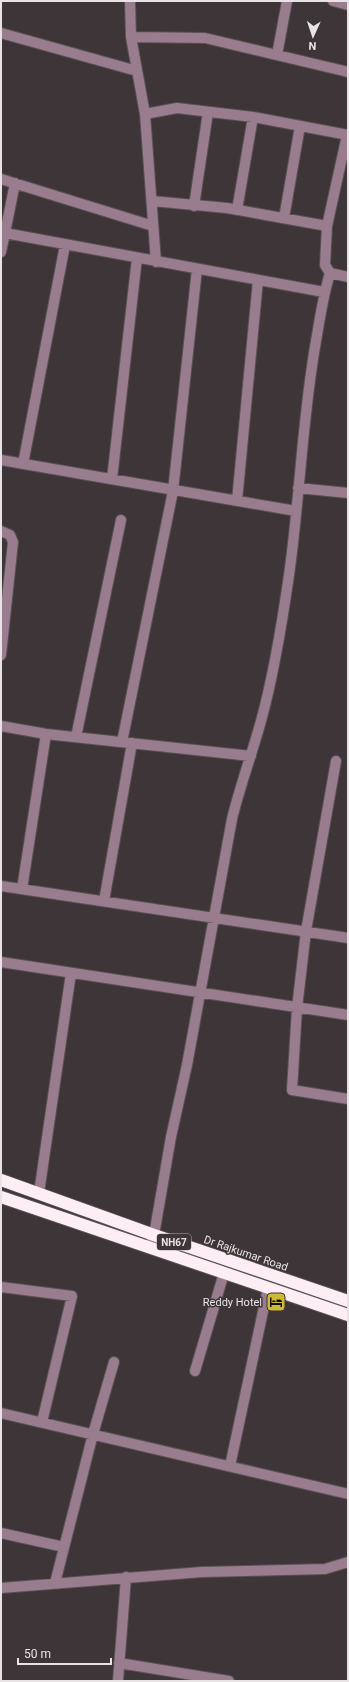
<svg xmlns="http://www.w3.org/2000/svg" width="349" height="1682" viewBox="0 0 349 1682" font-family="Roboto,sans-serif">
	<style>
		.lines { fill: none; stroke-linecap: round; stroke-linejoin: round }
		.minor-casing { stroke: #585153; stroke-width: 12 }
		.highway-casing { stroke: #585153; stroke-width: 14 }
		.minor { stroke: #997c8d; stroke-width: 10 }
		.highway { stroke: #fdeef6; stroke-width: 12 }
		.labels { text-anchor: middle; stroke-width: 3; stroke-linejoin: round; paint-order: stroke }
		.shield { fill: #3d3537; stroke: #b5afb0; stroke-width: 1 }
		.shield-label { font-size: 10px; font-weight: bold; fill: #e8e3e4 }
		.street-label { font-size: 11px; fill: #e8e3e4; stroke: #3d3537 }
		.poi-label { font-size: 11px; fill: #e8e3e4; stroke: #3d3537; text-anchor: end }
	</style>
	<rect width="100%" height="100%" fill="#3d3537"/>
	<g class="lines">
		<defs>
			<path id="minor" d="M130,1L131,37L145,114
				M333,1L348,5
				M1,33L137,71
				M131,37L205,38L348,72
				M277,55L287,1
				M1,179L153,226
				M152,201L227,208L327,226
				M194,206L208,112
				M237,210L253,117
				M284,218L300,126
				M1,233H5L15,183
				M1,252L5,233L324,292
				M156,262L145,114L177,108L253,117L348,135
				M330,273L325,265L327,226L347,135
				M1,460L296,511
				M23,464L65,245
				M112,479L137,258
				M298,488L348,493
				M237,501L258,280
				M1,531L10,535L13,542L1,655
				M1,726L46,734L251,756
				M76,737L121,520
				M122,742L173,491L197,269
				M336,761L306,931L297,1008L292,1090L348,1099
				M1,886L348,938
				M22,889L46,734
				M104,901L132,743
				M1,962L348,1015
				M39,1193L71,973
				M149,1247L154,1235L171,1137L187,1065L232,819C240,786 252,754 261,721C274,674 282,624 289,575C300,498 302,419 316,341C320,318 323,296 330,273L348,277
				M1,1287L72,1296L42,1422
				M195,1371L224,1273
				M1,1413L348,1494
				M230,1466L268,1288
				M1,1533L64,1547
				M55,1583L93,1434L114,1362
				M1,1588L202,1572L325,1569L348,1562
				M119,1663L229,1681
				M118,1681L126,1577"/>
			<path id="highway" d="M1,1180L154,1235L348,1301
				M1,1197L348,1315"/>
		</defs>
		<use href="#minor" class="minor-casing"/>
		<use href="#highway" class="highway-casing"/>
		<use href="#minor" class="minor"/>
		<use href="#highway" class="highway"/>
	</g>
	<defs>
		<symbol id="hotel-square" viewBox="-11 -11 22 22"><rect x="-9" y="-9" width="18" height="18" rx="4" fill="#ceb838" stroke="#3d3537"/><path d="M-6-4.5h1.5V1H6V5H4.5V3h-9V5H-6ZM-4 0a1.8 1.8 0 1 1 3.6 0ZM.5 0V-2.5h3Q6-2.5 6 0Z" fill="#111"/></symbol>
	</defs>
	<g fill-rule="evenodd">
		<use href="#hotel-square" x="265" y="1291" width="22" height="22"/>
	</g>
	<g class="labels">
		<rect class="shield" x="157" y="1234" width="34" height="16" rx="3"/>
		<g class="shield-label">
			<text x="174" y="1246">NH67</text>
		</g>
		<g class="street-label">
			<text transform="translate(246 1253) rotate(19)" y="4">Dr Rajkumar Road</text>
		</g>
		<g class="poi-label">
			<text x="262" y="1306">Reddy Hotel</text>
		</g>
	</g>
	<rect width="349" height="1682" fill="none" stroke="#e8e3e4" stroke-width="4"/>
	<g transform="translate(313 36) rotate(183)" stroke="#3d3537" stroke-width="3" paint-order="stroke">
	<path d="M0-3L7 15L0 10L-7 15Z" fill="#e8e3e4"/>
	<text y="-6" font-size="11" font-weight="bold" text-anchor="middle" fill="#e8e3e4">N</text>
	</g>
	<path d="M18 1658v6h93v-6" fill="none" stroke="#e8e3e4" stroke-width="2"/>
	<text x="24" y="1658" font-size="12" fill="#e8e3e4" stroke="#3d3537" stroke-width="3" paint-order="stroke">50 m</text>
</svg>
